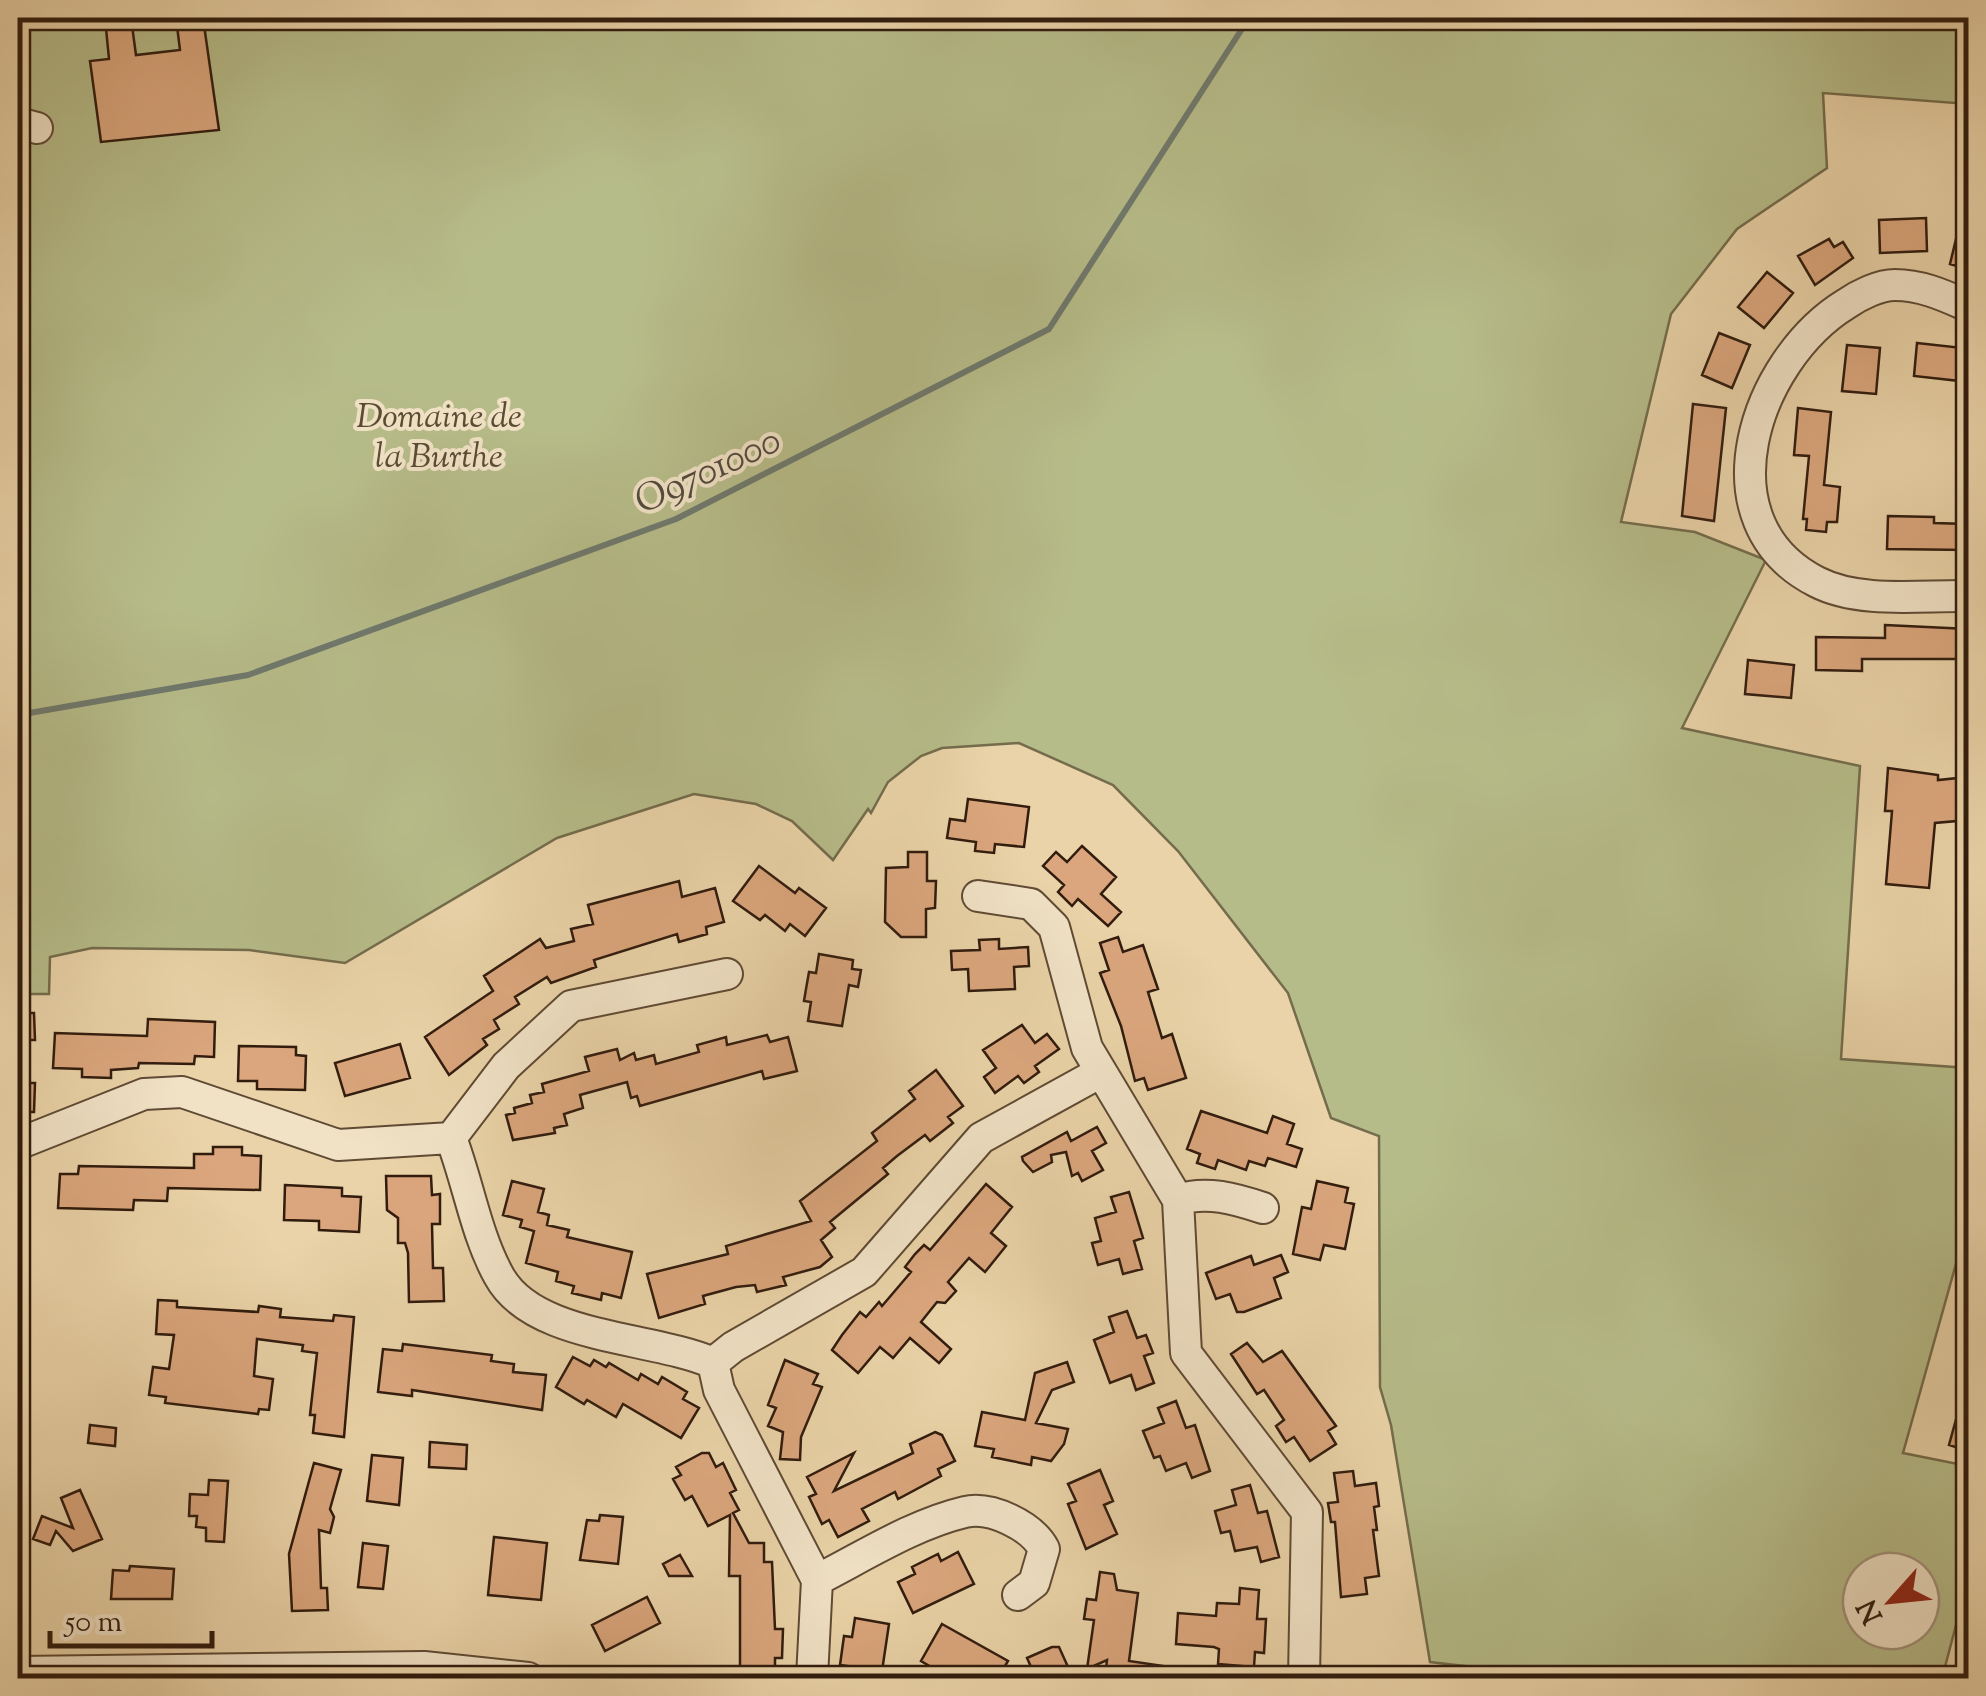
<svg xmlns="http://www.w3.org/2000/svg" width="1986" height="1696" viewBox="0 0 1986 1696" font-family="'Sorts Mill Goudy',serif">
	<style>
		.green { fill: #b6bc89; stroke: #746c4c; stroke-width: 2.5; fill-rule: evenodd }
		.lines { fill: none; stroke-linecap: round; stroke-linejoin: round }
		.stream { stroke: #6f796d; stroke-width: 6 }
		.building { fill: #dba67d; stroke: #311c0e; stroke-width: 2.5 }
		.minor-casing { stroke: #5f4a34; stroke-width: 34 }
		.minor { stroke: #f1e2c6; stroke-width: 30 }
		.labels { text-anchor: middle; stroke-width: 8; stroke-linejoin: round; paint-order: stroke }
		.park-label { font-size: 35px; font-style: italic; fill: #594c33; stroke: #f1e2c6 }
		.water-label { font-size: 38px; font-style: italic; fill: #504a3d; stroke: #f1e2c6 }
	</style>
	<rect width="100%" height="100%" fill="#ead3a8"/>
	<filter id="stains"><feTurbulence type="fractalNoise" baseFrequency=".002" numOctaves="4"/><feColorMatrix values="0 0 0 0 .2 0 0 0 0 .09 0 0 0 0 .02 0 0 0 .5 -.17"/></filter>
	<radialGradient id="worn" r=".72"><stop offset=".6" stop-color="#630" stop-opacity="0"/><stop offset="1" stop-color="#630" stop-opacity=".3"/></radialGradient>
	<path class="green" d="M18,18H1968V104L1823,93L1827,168L1737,229L1671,314L1621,522L1695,532L1766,560L1682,728L1860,766L1841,1059L1968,1068V1221L1903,1453L1968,1466V1580L1942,1678H1724L1632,1671L1622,1672L1621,1678H1568L1430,1662L1391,1425L1380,1387L1379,1136L1331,1118L1288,993L1178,851L1113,785L1019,743L942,748L921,756L888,782L871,813L868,809L833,860L792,821L756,804L694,794L557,838L345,963L249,950L92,948L50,957L49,994H18ZM1861,1571H1921V1631H1861Z"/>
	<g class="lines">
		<path class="stream" d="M18,715L248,675L676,519L1049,329L1249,18"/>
	</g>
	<path class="building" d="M105,18H131L136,55L180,50L176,18H203L219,130L101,142L90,61L109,59Z
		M1962,214L1968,215V269L1950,264Z
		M1926,218L1927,251L1880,253L1879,220Z
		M1829,239L1834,247L1843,242L1853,258L1815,285L1798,256Z
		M1767,272L1793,293L1764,328L1738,307Z
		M1719,333L1750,345L1732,388L1702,375Z
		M1917,343L1963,348L1960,381L1914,376Z
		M1847,345L1880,348L1876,394L1842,391Z
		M1693,404L1726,408L1714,521L1682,516Z
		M1798,408L1831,412L1824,485L1840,487L1837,522H1827L1826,532L1806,530L1807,519H1803L1809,456L1794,455Z
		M1888,516L1934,517V523L1968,524V550L1887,549Z
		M1885,625L1968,629V659H1862V671L1816,670V637L1885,638Z
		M1748,660L1794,665L1791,698L1745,694Z
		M1888,768L1938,775V780L1968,777V820L1935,823L1929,888L1886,884L1892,811H1885Z
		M968,799L1029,807L1024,847L995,844L994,853L975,851L976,842L947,838L950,819L965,821Z
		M1082,846L1116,877L1101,894L1121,912L1108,926L1078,899L1072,906L1058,892L1064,885L1043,866L1056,852L1067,862Z
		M908,852H927V881H936L935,908L926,909V937H901L885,922L886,868L908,867Z
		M759,866L795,893L799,888L826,908L805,936L790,924L785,931L765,915L760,920L733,901Z
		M679,881L682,897L715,888L724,922L706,927L707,934L679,942L677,934L594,960L596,967L551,983L547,977L515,997L519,1004L494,1020L499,1029L483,1039L487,1045L449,1075L425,1037L493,991L484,976L540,939L546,948L574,941L571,929L593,924L588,905Z
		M1118,937L1123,952L1143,945L1158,989L1148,992L1162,1038L1172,1034L1186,1078L1148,1090L1144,1078L1135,1081L1121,1026L1100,973L1109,970L1100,943Z
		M999,939V949L1028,947L1029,966L1014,967L1015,989L969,991L968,969L952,970L951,951L980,950L979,940Z
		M819,954L853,960L852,969L861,970L858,987L849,985L842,1026L808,1021L811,1002L804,1001L806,989L809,972L816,973Z
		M18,1013H34L35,1040H18Z
		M148,1019L215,1022L214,1057L195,1056L194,1064L139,1063L138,1068L111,1070V1078L82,1077V1069L53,1068L55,1033L147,1036Z
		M1022,1025L1035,1043L1047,1034L1059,1049L1035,1066L1039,1072L1024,1083L1018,1076L995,1093L984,1077L996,1068L983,1050Z
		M767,1035L770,1042L788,1037L797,1071L764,1079L762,1071L640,1106L637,1096L631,1098L627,1082L580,1095L583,1108L564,1114L567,1125L554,1128L555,1133L513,1140L506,1115L515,1113L514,1108L532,1103L530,1095L544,1092L542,1084L589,1071L585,1057L617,1049L620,1060L634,1053L636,1060L654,1055L656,1064L699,1052L697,1045L726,1037L727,1045Z
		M400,1044L410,1078L345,1096L335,1063Z
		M239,1046L296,1047V1055L306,1056L305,1090L257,1089V1081H238Z
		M936,1070L963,1106L948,1117L953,1123L930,1141L925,1135L897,1156L883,1168L888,1174L830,1222L835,1228L821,1240L832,1257L820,1267L783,1277L786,1285L757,1292L755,1285L736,1287L703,1296L705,1304L659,1318L647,1274L728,1254L726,1246L811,1221L800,1201L877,1141L872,1133L915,1099L909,1091Z
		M18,1083H35L34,1112H18Z
		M1201,1111L1267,1133L1273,1116L1294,1124L1287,1144L1302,1149L1296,1167L1268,1158L1265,1166L1249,1161L1246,1170L1218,1160L1215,1169L1197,1163L1200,1154L1187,1149Z
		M1097,1127L1106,1143L1092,1151L1103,1170L1082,1181L1078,1173L1072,1176L1066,1152L1051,1155L1052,1162L1033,1172L1023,1161L1022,1157L1067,1132L1071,1141Z
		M213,1147H242V1155L261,1156L260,1190L168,1188L167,1201L134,1200L133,1210L58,1208L60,1174H78L79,1166L194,1168V1154H213Z
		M386,1176H431L432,1195L440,1194V1224H432L433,1268H443L444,1301L409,1302L408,1253L405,1243H398V1218L387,1210Z
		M512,1181L544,1189L538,1212L549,1215L547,1225L569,1230L567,1237L632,1252L621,1298L602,1293L601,1300L572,1293L574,1286L556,1281L558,1272L526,1263L534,1231L520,1227L522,1220L503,1215Z
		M1317,1181L1348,1188L1345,1202L1354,1204L1345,1249L1324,1245L1320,1260L1293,1254L1302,1207L1311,1209Z
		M986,1184L1012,1207L991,1233L1006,1246L985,1272L969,1258L948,1282L956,1291L945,1303L937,1302L921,1322L951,1349L939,1363L910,1338L893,1358L880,1347L858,1373L832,1350L842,1335L860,1312L866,1317L879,1302L882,1306L911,1272L905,1267L915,1254L924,1245L930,1250Z
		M285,1185L342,1188V1196L361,1197L359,1232L319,1230V1221L284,1220Z
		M1129,1192L1143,1238L1134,1241L1142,1269L1123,1274L1119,1259L1098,1265L1092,1243L1101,1241L1095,1218L1116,1212L1111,1197Z
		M1281,1255L1288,1272L1274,1278L1281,1298L1244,1312H1237L1230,1294L1216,1299L1206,1273L1251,1256L1254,1265Z
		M158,1300L177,1301V1307L258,1312L259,1306L281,1309L280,1317L333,1321L334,1315L354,1317L344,1437L313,1433L315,1415H310L317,1353L302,1351L303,1345L257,1339L254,1376L273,1379L269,1410L259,1409L258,1414L165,1403L166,1397L149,1395L153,1367L169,1369L174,1335L156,1334Z
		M1127,1311L1137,1338L1146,1335L1153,1353L1144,1356L1154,1383L1136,1390L1131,1375L1110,1383L1094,1340L1114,1332L1109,1317Z
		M1247,1343L1263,1362L1282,1351L1336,1426L1328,1431L1336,1444L1310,1461L1294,1437L1286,1442L1276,1426L1284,1420L1264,1390L1257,1394L1231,1354Z
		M403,1344L492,1355L491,1361L514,1364L513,1372L546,1375L542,1410L412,1390V1396L378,1392L383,1349L402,1351Z
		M573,1357L590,1366L594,1360L606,1367L609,1363L638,1380L641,1374L658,1384L662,1377L687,1392L683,1399L699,1408L681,1438L623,1404L616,1417L587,1400L584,1404L556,1387Z
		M785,1360L818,1374L813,1384L822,1387L801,1437L800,1460L780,1459L783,1432L768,1426L776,1408L768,1405Z
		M1067,1362L1074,1382L1052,1390L1036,1423L1068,1429L1064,1444L1051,1461L1032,1457L1031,1465L992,1457L994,1449L975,1446L982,1412L1025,1420L1035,1373Z
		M1963,1394H1968V1451L1949,1445Z
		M1176,1401L1186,1428L1195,1425L1210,1471L1192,1478L1186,1463L1166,1471L1160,1456L1154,1458L1143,1431L1164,1423L1158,1408Z
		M90,1425L116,1428L115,1446L88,1443Z
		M935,1432L942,1435L955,1461L938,1469L941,1476L898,1499L895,1492L862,1509L869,1521L838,1537L829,1520L822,1524L809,1497L816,1494L807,1477L854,1453L834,1491L913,1453L910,1444Z
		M430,1442L467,1445L466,1469L429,1467Z
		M702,1453H709L716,1467L723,1463L736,1490L730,1493L739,1510L733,1513L749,1543H764V1562H772L775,1629H783L782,1658H775V1677H740V1576H729L730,1515L708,1526L692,1496L685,1500L673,1479L681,1475L676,1467Z
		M372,1455L403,1458L399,1505L367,1501Z
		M314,1463L341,1470L330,1509L334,1517L330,1533L319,1530L321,1588H327L328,1610L292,1611L289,1554Z
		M1100,1470L1113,1501L1104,1505L1117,1534L1086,1549L1068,1504L1076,1501L1068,1484Z
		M1353,1471L1355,1486L1376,1483L1379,1506L1374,1507L1377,1530H1373L1379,1576L1365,1578L1367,1594L1341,1597L1335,1522H1331L1328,1503L1338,1502L1334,1473Z
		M209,1480L228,1481L224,1542L206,1541V1528L196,1527L197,1516H189L190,1494L208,1495Z
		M1250,1485L1258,1513L1267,1511L1279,1557L1261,1562L1257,1547L1235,1551L1230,1531L1221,1533L1215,1511L1236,1505L1232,1490Z
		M80,1490L102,1539L73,1551L56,1531L50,1545L33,1539L42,1516L73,1528L61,1498Z
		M600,1515L623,1517L618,1564L580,1560L587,1520L599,1521Z
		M494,1537L547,1543L541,1600L488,1595Z
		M363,1543L388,1546L383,1589L358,1587Z
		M958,1552L974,1584L913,1613L898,1582L915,1574L912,1567L938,1554L941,1561Z
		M680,1555L692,1576H669L663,1564Z
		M130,1566L174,1569L172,1599H111L113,1570L129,1571Z
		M1100,1572L1114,1574L1117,1590L1138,1593L1129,1661L1177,1668L1176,1678H1105L1107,1660L1087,1669L1094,1620L1084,1619L1087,1599L1096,1600Z
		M1240,1588L1259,1590L1257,1619H1266L1264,1653L1255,1652L1254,1667L1218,1664L1219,1649L1214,1647L1176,1644L1178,1613L1216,1616L1217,1603L1239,1604Z
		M647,1597L660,1623L605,1651L592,1625Z
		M855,1618L889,1624L881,1678H846L848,1666L840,1665L844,1636L852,1637Z
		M942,1624L1008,1661L998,1678H950L921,1661Z
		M1052,1647H1059L1073,1678H1036L1027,1658Z"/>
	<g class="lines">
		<defs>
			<path id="minor" d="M18,123L37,128
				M1968,306C1945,296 1922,285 1895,285C1879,285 1859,295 1846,304C1755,360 1699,522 1817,582C1860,604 1921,595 1968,596
				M978,896L1031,904L1054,927L1087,1048L1178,1200L1186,1353L1307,1512L1304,1678
				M727,974L571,1006L506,1066L451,1138C468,1182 476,1235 499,1276C533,1339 651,1336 713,1363L719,1390L817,1580L812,1678
				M18,1144L144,1094L182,1092L338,1145L451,1138
				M1178,1200C1206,1190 1236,1199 1263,1208
				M713,1363L733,1347L864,1272L981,1138L1099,1073
				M817,1580C864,1556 914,1524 965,1512C991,1506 1032,1526 1044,1549L1034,1583L1018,1595
				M18,1672L424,1667L528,1678"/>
		</defs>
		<use href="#minor" class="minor-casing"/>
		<use href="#minor" class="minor"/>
	</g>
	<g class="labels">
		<g class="park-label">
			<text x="439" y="427">Domaine de<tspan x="439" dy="40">la Burthe</tspan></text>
		</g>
		<g class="water-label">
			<text transform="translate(707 469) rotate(-25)" y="13">O9701000</text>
		</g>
	</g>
	<rect width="1986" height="1696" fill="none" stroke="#ead3a8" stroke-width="60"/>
	<rect x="20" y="20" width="1946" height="1656" fill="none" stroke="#311c0e" stroke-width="5"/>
	<rect x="30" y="30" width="1926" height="1636" fill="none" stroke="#311c0e" stroke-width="2.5"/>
	<g transform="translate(1891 1601) rotate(243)"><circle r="48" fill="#f1e2c6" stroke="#a4937c" stroke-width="2.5"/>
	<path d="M0-8L18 38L0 25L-18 38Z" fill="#8f2418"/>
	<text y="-15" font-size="28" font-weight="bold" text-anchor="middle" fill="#311c0e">N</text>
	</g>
	<path d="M50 1631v15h162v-15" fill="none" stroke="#311c0e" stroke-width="5"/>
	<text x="65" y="1631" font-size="30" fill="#311c0e" stroke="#f1e2c6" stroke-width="8" paint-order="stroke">50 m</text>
	<rect width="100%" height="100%" filter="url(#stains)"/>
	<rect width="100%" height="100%" fill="url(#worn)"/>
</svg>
